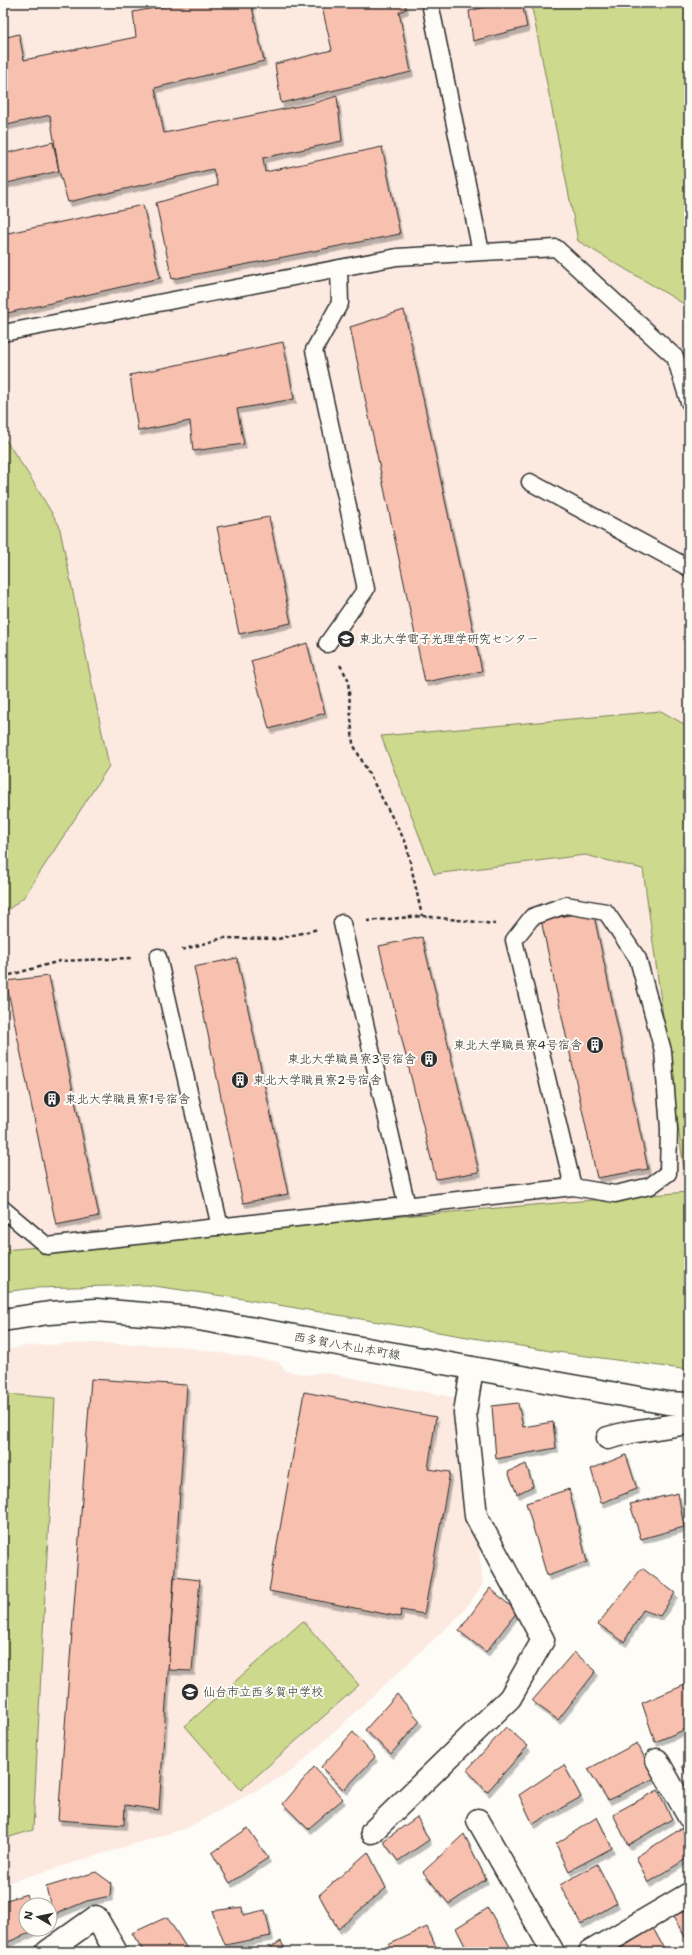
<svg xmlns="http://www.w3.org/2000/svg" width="692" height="1955" viewBox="0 0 692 1955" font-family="'Shantell Sans','Klee One',sans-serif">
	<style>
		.built { fill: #fceae1 }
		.green { fill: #cdd98d; stroke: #7c825c }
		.building { fill: #f8c0ae; stroke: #2b2b2b; filter: url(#shadow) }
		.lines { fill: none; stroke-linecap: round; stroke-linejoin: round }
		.lane-casing { stroke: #2b2b2b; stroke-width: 19 }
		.street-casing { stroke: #2b2b2b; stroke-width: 25 }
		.secondary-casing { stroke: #2b2b2b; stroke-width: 25 }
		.path { stroke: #2b2b2b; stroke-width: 2.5; stroke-dasharray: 4 3; stroke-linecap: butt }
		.lane { stroke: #fdfcf7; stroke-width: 16 }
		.street { stroke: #fdfcf7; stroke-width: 22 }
		.secondary { stroke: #fdfcf7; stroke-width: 22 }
		.labels { text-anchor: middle; stroke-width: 4; stroke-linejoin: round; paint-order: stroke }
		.poi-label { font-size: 12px; fill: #2b2b2b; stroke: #fdfcf7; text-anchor: start }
		.street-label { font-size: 12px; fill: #2b2b2b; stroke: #fdfcf7 }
	</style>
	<defs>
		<filter id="shadow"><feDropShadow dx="2.5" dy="4.5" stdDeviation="0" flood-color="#0004"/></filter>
	</defs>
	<rect width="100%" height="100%" fill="#fdfcf7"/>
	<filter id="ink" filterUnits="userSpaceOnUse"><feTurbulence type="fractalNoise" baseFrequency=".025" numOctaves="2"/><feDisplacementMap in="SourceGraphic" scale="8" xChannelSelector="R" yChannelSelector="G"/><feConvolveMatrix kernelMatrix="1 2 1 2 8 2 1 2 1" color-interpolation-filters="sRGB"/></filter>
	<g filter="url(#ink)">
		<path class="built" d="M3,3H689V1353L104,1276L3,1290Z
			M93,1343L179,1346L278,1362L286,1371L297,1373L309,1375L321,1372L462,1399L483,1584L462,1613L292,1771L187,1828L3,1884V1351L23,1346Z"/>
		<path class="green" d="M531,3H689V307L578,241Z
			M3,436L29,475L59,525L109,766L24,897L3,914Z
			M661,711L689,727V1370L550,1351L237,1298L147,1285L35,1288L3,1292V1250L687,1192L643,869L585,855L434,874L381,736Z
			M6,1394L55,1398L33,1830L3,1839V1395Z
			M303,1621L359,1685L241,1790L185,1726Z"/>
		<path class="building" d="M181,3H251L264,61L155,88L164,133L314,103L337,96L342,141L263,158L265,172L382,147L400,234L172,279L156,203L218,185L213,169L68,202L59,171L50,115L3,126V38L19,34L24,60L136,37L133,12Z
			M321,3H405L406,9L399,12L411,72L281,103L275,64L332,50Z
			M502,3H522L527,27L473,41L469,11Z
			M53,142L59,171L3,184V154Z
			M143,205L160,278L3,314V234Z
			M404,310L482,671L425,682L350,327Z
			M283,342L294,399L237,409L244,444L193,451L190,421L138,431L130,375Z
			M269,517L291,623L239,634L217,527Z
			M307,643L325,713L269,729L251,661Z
			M593,911L648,1169L597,1178L541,920Z
			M422,937L479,1172L436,1179L379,946Z
			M237,958L288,1194L243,1203L194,967Z
			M49,976L99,1216L56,1225L6,981Z
			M91,1379L187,1385L159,1810L125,1805L124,1825L58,1820Z
			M304,1392L436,1417L428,1469L450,1472L424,1614L401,1610L400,1617L269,1591Z
			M518,1403L523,1427L553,1422L556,1448L496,1459L492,1406Z
			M626,1455L637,1489L601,1503L591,1469Z
			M526,1464L533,1486L517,1494L508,1472Z
			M569,1489L587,1562L547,1576L526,1503Z
			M678,1493L684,1527L641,1539L630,1504Z
			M642,1568L675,1593L660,1616L643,1610L624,1642L598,1624Z
			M174,1577L200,1580L192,1671L168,1670Z
			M490,1588L517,1612L486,1652L459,1631Z
			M574,1652L596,1671L558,1720L532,1701Z
			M687,1684L689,1688V1728L655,1742L642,1703Z
			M397,1694L420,1721L391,1754L365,1730Z
			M506,1727L528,1746L487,1792L467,1770Z
			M353,1732L375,1757L344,1790L321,1767Z
			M637,1743L655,1778L608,1800L588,1769Z
			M689,1762V1778L682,1766Z
			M564,1765L581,1797L533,1824L519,1795Z
			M314,1767L343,1799L308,1829L283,1804Z
			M658,1790L672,1819L628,1845L613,1814Z
			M417,1817L429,1840L398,1861L383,1841Z
			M597,1817L612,1848L569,1871L556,1844Z
			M248,1828L268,1858L230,1883L212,1853Z
			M682,1828L689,1841V1857L648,1883L636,1857Z
			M464,1834L486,1879L449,1904L423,1872Z
			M368,1852L386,1888L338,1929L319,1895Z
			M597,1864L617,1903L581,1924L560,1885Z
			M96,1872L111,1883L110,1896L87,1901L53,1915L46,1887Z
			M27,1894L30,1905H26V1929L37,1930L3,1944V1901Z
			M242,1907L243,1915L265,1910L271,1936L225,1945L212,1911Z
			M689,1907V1943L673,1917Z
			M488,1908L513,1952H468L456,1928Z
			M167,1917L189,1952H144L132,1933Z
			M427,1927L438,1952H392L388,1945Z
			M653,1928L666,1952H615Z
			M281,1941L286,1952H264Z"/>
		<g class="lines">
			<defs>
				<path id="lane" d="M430,3L481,252
					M3,333L397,257L556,248L675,357L689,402
					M530,482L689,568
					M327,644L366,589L314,350L340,303L339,268
					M342,923L407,1206
					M158,957L220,1227
					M3,1209L47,1246L573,1187L615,1194L650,1186L668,1173L669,1129L663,1051L638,959L606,912L566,905L532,917L514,940L573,1187"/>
				<path id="street" d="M608,1438L631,1432L689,1423
					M657,1760L689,1817
					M478,1820L553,1952
					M372,1832L510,1698L543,1640L476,1516L465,1413L472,1368
					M47,1952L96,1917L116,1952
					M590,1952L689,1894"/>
				<path id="secondary" d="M3,1320L49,1313L96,1310L193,1318L667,1403L689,1404"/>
			</defs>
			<use href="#lane" class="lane-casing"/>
			<use href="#street" class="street-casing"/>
			<use href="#secondary" class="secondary-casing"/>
			<path class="path" d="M340,665L348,679L353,744L406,843L422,916
				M367,921L422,916L495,924
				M182,950L223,938L278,939L318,929
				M3,977L60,961L132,958"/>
			<use href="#lane" class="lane"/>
			<use href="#street" class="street"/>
			<use href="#secondary" class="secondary"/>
		</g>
	</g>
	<defs>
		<symbol id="university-disc" viewBox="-11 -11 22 22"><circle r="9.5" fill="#2b2b2b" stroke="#fdfcf7"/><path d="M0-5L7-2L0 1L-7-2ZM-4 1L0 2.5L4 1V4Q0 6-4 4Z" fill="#fff"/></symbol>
		<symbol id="building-disc" viewBox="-11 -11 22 22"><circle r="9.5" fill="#2b2b2b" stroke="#fdfcf7"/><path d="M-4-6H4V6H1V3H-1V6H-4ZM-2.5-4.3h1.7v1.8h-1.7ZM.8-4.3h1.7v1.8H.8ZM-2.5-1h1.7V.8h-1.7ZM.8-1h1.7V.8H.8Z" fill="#fff"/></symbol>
		<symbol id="school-disc" viewBox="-11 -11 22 22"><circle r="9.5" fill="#2b2b2b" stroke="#fdfcf7"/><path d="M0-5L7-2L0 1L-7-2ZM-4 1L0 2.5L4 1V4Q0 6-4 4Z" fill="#fff"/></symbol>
	</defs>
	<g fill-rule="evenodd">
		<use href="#university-disc" x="336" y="629" width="20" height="20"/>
		<use href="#building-disc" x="585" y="1035" width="20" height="20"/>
		<use href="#building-disc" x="419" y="1049" width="20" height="20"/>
		<use href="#building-disc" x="230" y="1070" width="20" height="20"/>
		<use href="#building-disc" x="42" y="1089" width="20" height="20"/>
		<use href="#school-disc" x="180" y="1682" width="20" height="20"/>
	</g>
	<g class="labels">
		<g class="poi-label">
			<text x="359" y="643">東北大学電子光理学研究センター</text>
			<text x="582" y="1049" text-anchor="end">東北大学職員寮4号宿舎</text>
			<text x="416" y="1063" text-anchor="end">東北大学職員寮3号宿舎</text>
			<text x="253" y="1084">東北大学職員寮2号宿舎</text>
			<text x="65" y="1103">東北大学職員寮1号宿舎</text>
			<text x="203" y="1696">仙台市立西多賀中学校</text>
		</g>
		<g class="street-label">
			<text transform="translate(347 1346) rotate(10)" y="4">西多賀八木山本町線</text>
		</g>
	</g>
	<rect width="692" height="1955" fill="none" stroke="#fdfcf7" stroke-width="16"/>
	<rect x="8" y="8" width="676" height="1939" fill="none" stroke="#2b2b2b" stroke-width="1.5" filter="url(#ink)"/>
	<g transform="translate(38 1917) rotate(279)"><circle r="19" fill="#fdfcf7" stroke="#a9a8a5"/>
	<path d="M0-3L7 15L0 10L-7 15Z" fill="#2b2b2b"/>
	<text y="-6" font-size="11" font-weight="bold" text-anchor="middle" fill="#2b2b2b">N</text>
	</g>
</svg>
